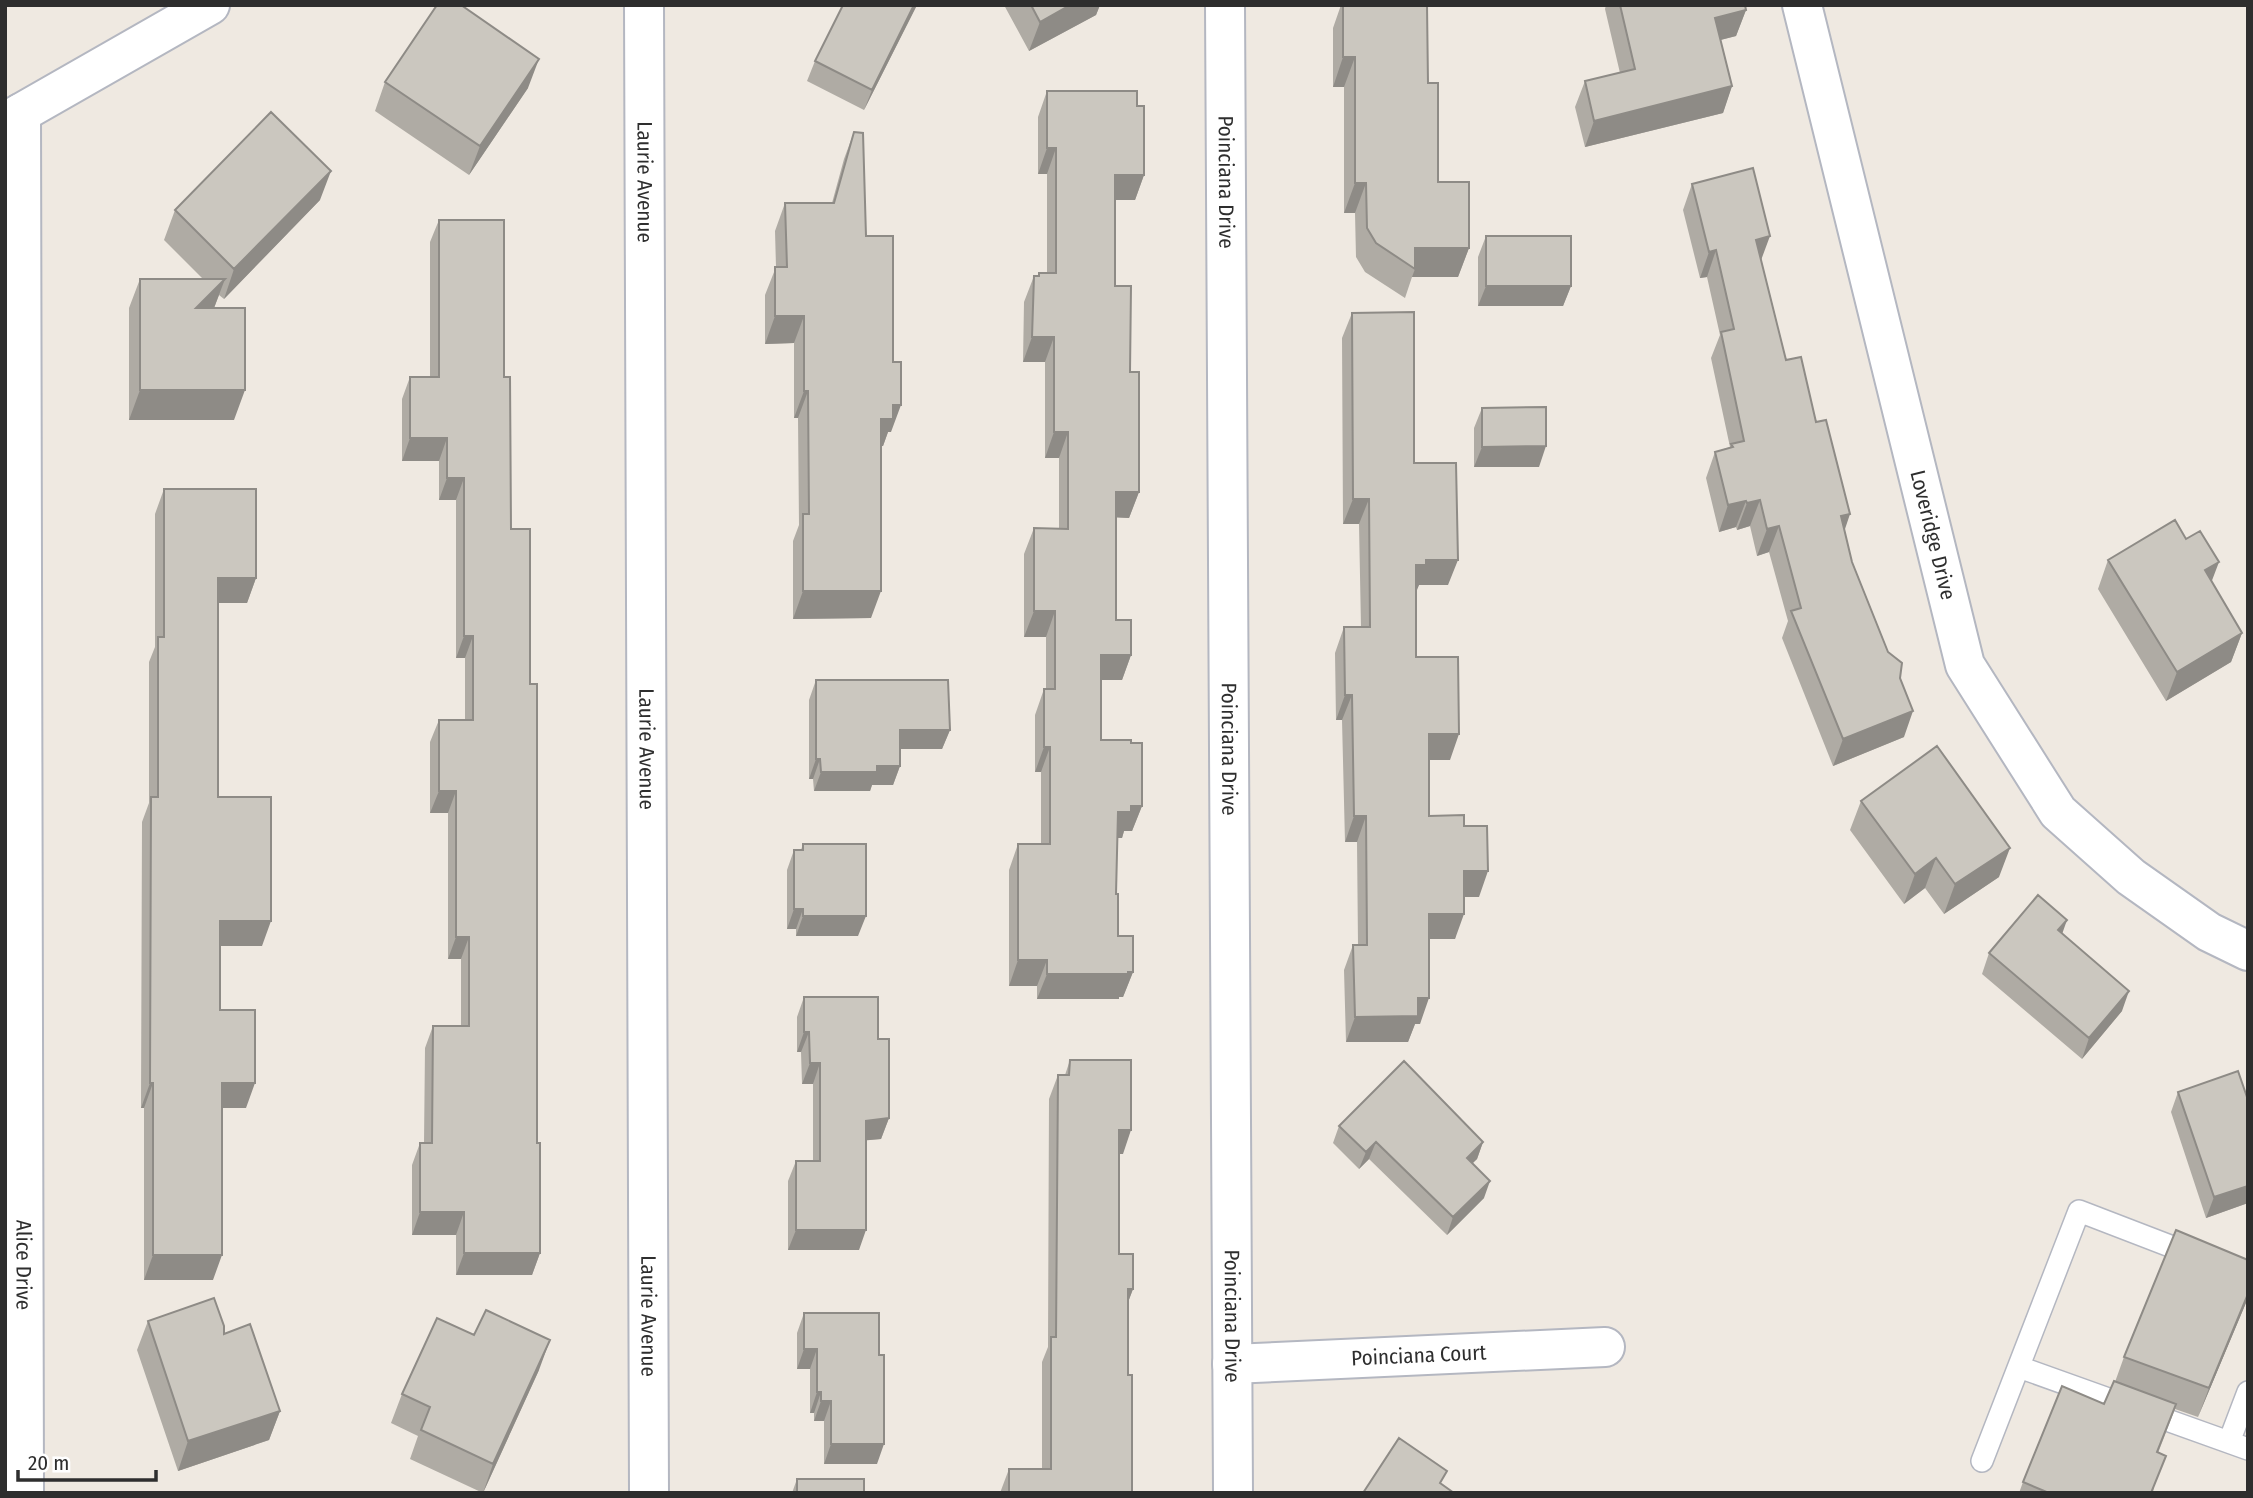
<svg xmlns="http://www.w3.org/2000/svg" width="2253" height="1498" viewBox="0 0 2253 1498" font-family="'Fira Sans Condensed',sans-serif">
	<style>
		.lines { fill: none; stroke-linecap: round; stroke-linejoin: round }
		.service-casing { stroke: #b4b7c1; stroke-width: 24 }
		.minor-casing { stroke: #b4b7c1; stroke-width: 42 }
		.service { stroke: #fff; stroke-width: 21 }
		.minor { stroke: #fff; stroke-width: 38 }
		.wall { fill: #afaba4 }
		.shaded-wall { fill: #8e8b86 }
		.building { fill: #cbc7bf; stroke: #8e8b86; stroke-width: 2 }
		.labels { text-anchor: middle; stroke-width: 5; stroke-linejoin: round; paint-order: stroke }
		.street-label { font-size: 21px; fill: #2e2e2e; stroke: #fff }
	</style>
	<rect width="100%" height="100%" fill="#efe9e1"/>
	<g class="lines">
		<defs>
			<path id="service" d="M2019,1367L2248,1449
				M2229,1442L2248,1392
				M1982,1461L2079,1211L2248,1276"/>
			<g id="minor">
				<path id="s1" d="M644,5L649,1493"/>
				<path id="s2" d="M1225,5L1233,1493"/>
				<path id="s3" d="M1802,5L1965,665L2058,812L2131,877L2209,932L2248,951"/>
				<path id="s4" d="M21,113L24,1493"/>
				<path d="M5,122L210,5"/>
				<path id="s5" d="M1232,1364L1605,1347"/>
			</g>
		</defs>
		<use href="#service" class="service-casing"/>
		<use href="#minor" class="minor-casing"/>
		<use href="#service" class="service"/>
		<use href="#minor" class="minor"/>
	</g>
	<path class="wall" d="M843,5H917L864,110L807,81L815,61Z
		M1004,5H1100L1096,15L1029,51Z
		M1341,5H1427L1428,83L1438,182L1469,248L1458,277H1412L1405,298L1365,272L1356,257L1355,213H1344V87H1333V28Z
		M1606,5H1745L1746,10L1736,36L1720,40L1732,86L1723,113L1585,147L1575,107L1585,81L1620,73L1605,9Z
		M385,82L528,88L469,175L375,111Z
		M1047,91L1137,106L1144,175L1135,200H1115V286L1130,372L1139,492L1129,518L1116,517V620L1131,655L1122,680H1101V740L1142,806L1132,831H1124L1122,838H1117L1116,894L1118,936L1133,972L1123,997H1119V999H1037V986H1009V870L1018,844H1041V772H1035V715L1044,689H1046V637H1024V554L1034,528H1059V458H1045V362H1023L1024,302L1034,276H1038L1039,273H1047V174H1038V117Z
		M854,132L891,432H888L883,446H881L871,618L793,619V541L799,525L798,418H794V343L765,344V295L776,267L775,231L785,203H832L844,159Z
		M1692,184L1761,260L1786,360L1816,422L1852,562L1888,652L1900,678L1904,737L1833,766L1782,638L1788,621L1769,552L1757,556L1750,526L1737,530L1736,527L1719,532L1706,478L1715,452L1730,447L1711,358L1720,335L1707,277L1700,278L1683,210Z
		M320,200L224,299L219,295L214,308L234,420H129V308L140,279H203L164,240L175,210Z
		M439,220L504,377L511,529L530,684L537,1143L540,1253L532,1275H456V1235H412V1165L420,1143H424L425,1048L433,1026H461V959H448V813H430V742L439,720H465V658H456V500H439V461H402V399L410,377H430V242Z
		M1486,236L1571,286L1563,306H1478V257Z
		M1352,313L1414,463L1448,585H1419L1416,590V657L1450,760H1429V816L1464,826L1479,897H1464L1455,939H1429L1420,1024H1415L1408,1042H1346L1344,970L1353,945H1358L1357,842H1345L1342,720H1336L1335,653L1344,627H1361L1359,524H1343L1342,338Z
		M1482,408L1539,467H1474V428Z
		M164,489L256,578L247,603H218V797L262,946H220V1010L246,1108H222L213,1280H144V1108H141L142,822L149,803V662L155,647V514Z
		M2108,560L2211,581L2242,633L2231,662L2166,701L2098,589Z
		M816,680L950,730L942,749H900V766L893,785H872L870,791H814L813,779H809V700Z
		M1861,801L1999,877L1944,914L1925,888L1904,904L1850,830Z
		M803,844L858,936H796V929H787V870L794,850H801Z
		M2062,934L2122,1011L2082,1059L1982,974L1989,953Z
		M804,997L878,1039L889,1118L881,1139L866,1140L859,1250H788V1181L796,1161H813V1084H802L801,1052H797V1017Z
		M1070,1060L1123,1154H1119V1254L1133,1289L1128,1302V1375L1132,1493H1000L1009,1469H1042V1362L1048,1347L1049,1099L1058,1075H1065Z
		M2178,1092L2248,1100V1203L2206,1218L2171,1112Z
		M1339,1126L1483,1142L1477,1159L1472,1163L1484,1198L1447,1235L1369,1159L1359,1169L1333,1143Z
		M2248,1260V1298L2198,1417L2175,1409L2158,1453L2153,1493H2019L2023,1482L2104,1404L2115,1382L2124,1357Z
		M804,1313L877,1464H824V1421H814V1413H810V1369H797V1333Z
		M148,1321L224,1334L280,1411L269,1440L178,1471L137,1350Z
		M539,1370L483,1493L410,1459L418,1436L391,1423L402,1394Z
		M797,1479L864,1493H792Z"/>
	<path class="shaded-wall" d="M914,5H917L864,110L872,90Z
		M1070,5H1100L1096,15L1029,51L1040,22Z
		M1746,10L1736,36L1705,44L1715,18Z
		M1343,57H1355L1344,87H1333Z
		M539,59L528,88L469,175L480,146Z
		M1732,86L1723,113L1585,147L1594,121Z
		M1047,148H1056L1047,174H1038Z
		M331,171L320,200L224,299L234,269Z
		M1115,175H1144L1135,200H1106Z
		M1355,183H1366L1355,213H1344Z
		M1770,236L1760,263L1756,240Z
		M1415,248H1469L1458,277H1412L1415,269Z
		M1716,250L1707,277L1700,278L1709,252Z
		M225,279L214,308H196Z
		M1486,286H1571L1563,306H1478Z
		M775,316H804L794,343L765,344Z
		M1032,337H1054L1045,362H1023Z
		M140,390H245L234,420H129Z
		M804,391H808L798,418H794Z
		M893,405H901L891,432H888L883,446L871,447L881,419Z
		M1054,432H1068L1059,458H1045Z
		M410,438H447L439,461H402Z
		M1546,446L1539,467H1474L1482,447Z
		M447,478H464L456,500H439Z
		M1116,492H1139L1129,518L1106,517Z
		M1353,499H1369L1359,524H1343Z
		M1760,500L1750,526L1737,530L1747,503Z
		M1746,501L1736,527L1719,532L1728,505Z
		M1850,514L1841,541V516Z
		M1779,526L1769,552L1757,556L1767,529Z
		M1426,560H1458L1448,585H1419L1417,590H1407L1416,565Z
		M2219,562L2208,591L2205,570Z
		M218,578H256L247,603H209Z
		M803,591H881L871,618L793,619Z
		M1034,611H1055L1046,637H1024Z
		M2242,633L2231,662L2166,701L2177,672Z
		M464,636H473L465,658H456Z
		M1101,655H1131L1122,680H1092Z
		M1345,695H1352L1342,720H1336Z
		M1913,711L1904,737L1833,766L1843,739Z
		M900,730H950L942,749H893Z
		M1429,734H1459L1450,760H1420Z
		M1044,747H1050L1041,772H1035Z
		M816,759H820L813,779H809Z
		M877,766H900L893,785H872L870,791H814L821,772Z
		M439,791H456L448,813H430Z
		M1131,806H1142L1132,831H1124L1122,838H1109L1118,812Z
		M1354,816H1366L1357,842H1345Z
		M2010,848L1999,877L1944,914L1955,884Z
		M1936,858L1925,888L1904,904L1915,874Z
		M1464,871H1488L1479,897H1455Z
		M794,909H803L796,929H787Z
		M1429,914H1464L1455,939H1420Z
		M803,916H866L858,936H796Z
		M2067,920L2060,940L2058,930Z
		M220,921H271L262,946H211Z
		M456,937H469L461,959H448Z
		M1018,960H1047L1037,986H1009Z
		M1133,972L1123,997H1119V999H1037L1047,974Z
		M2129,991L2122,1011L2082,1059L2089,1038Z
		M1418,998H1429L1420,1024H1415L1408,1042H1346L1355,1017Z
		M804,1032H809L801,1052H797Z
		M810,1063H820L813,1084H802Z
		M150,1083H153L144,1108H141Z
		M222,1083H255L246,1108H213Z
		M889,1118L881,1139L859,1141L866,1121Z
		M1119,1130H1131L1123,1154H1110Z
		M1376,1142L1369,1159L1359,1169L1366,1152Z
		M1483,1142L1477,1159L1461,1175L1467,1158Z
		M1490,1181L1484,1198L1447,1235L1453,1217Z
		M2248,1186V1203L2206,1218L2214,1197Z
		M420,1212H464L456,1235H412Z
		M796,1230H866L859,1250H788Z
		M464,1253H540L532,1275H456Z
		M153,1255H222L213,1280H144Z
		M1128,1289H1133L1124,1313Z
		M2248,1294V1298L2198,1417L2209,1388Z
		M550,1340L539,1370L483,1493L493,1464Z
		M804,1349H817L810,1369H797Z
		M817,1392H821L814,1413H810Z
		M821,1401H831L824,1421H814Z
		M280,1411L269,1440L178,1471L188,1441Z
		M831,1444H884L877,1464H824Z"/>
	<path class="building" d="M437,5H461L539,59L480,146L385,82Z
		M843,5H914L872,90L815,61Z
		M1031,5H1070L1040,22Z
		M1343,5H1427L1428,83H1438V182H1469V248H1415V269L1376,243L1367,228L1366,183H1355V57H1343Z
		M1620,5H1745L1746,10L1715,18L1732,86L1594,121L1585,81L1635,69Z
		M1047,91H1137V106H1144V175H1115V286H1131L1130,372H1139V492H1116V620H1131V655H1101V740H1131V743H1142V806H1131V812H1118L1116,894H1118V936H1133V972H1128V974H1047V960H1018V844H1050V747H1044V689H1055V611H1034V528L1068,529V432H1054V337H1032L1034,276H1039V273H1056V148H1047Z
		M271,112L331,171L234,269L175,210Z
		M854,132L863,133L866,236H893V362H901V405H893V419H881V591H803V514H809L808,391H804V316H775V267H787L785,203H834Z
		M1753,168L1770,236L1756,240L1786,360L1801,357L1816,422L1826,420L1850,514L1841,516L1852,562L1888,652L1902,663L1900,678L1913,711L1843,739L1791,611L1801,608L1779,526L1767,529L1760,500L1747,503L1746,501L1728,505L1715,452L1733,447L1731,444L1744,441L1721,332L1734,329L1716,250L1709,252L1692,184Z
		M439,220H504V377H510L511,529H530V684H537V1143H540V1253H464V1212H420V1143H432L433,1026H469V937H456V791H439V720H473V636H464V478H447V438H410V377H439Z
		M1486,236H1571V286H1486Z
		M140,279H225L196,308H245V390H140Z
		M1414,312V463H1456L1458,560H1426V565H1416V657H1458L1459,734H1429V816L1464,815V826H1487L1488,871H1464V914H1429V998H1418V1016L1355,1017L1353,945H1367L1366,816H1354L1352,695H1345L1344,627H1370L1369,499H1353L1352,313Z
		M1546,407V446L1482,447V408Z
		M164,489H256V578H218V797H271V921H220V1010H255V1083H222V1255H153V1083H150L151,797H158V637H164Z
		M2175,520L2186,539L2200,531L2219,562L2205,570L2242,633L2177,672L2108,560Z
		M816,680H948L950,730H900V766H877V772H821L820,759H816Z
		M1937,746L2010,848L1955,884L1936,858L1915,874L1861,801Z
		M803,844H866V916H803V909H794V850H803Z
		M2038,895L2067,920L2058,930L2129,991L2089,1038L1989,953Z
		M804,997H878V1039H889V1118L866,1121V1230H796V1161H820V1063H810L809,1032H804Z
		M1070,1060H1131V1130H1119V1254H1133V1289H1128V1375H1132V1493H1009V1469H1051V1337H1056L1058,1075H1069Z
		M1404,1061L1483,1142L1467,1158L1490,1181L1453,1217L1376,1142L1366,1152L1339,1126Z
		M2238,1071L2248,1100V1186L2214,1197L2178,1092Z
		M2176,1230L2248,1260V1294L2209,1388L2124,1357Z
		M214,1298L224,1326V1334L250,1324L280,1411L188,1441L148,1321Z
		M486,1310L550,1340L493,1464L421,1430L430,1407L402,1394L437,1318L474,1335Z
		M804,1313H879V1355H884V1444H831V1401H821V1392H817V1349H804Z
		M2114,1381L2176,1404L2157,1452L2166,1456L2151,1493H2049L2023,1482L2062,1386L2104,1404Z
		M1399,1438L1447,1471L1440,1483L1454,1493H1363Z
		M797,1479H864V1493H797Z"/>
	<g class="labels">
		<g class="street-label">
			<text dy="7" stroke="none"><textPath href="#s1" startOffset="177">Laurie Avenue</textPath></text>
			<text dy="7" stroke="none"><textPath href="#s2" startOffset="177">Poinciana Drive</textPath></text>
			<text dy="7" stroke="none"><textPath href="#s3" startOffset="546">Loveridge Drive</textPath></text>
			<text dy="7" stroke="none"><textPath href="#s1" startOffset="744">Laurie Avenue</textPath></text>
			<text dy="7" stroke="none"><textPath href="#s2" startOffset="744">Poinciana Drive</textPath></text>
			<text dy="7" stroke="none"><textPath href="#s4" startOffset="1152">Alice Drive</textPath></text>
			<text dy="7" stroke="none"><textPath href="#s1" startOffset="1311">Laurie Avenue</textPath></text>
			<text dy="7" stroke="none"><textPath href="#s2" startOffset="1311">Poinciana Drive</textPath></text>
			<text dy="7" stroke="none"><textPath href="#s5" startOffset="187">Poinciana Court</textPath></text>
		</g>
	</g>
	<rect width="2253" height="1498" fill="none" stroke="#2e2e2e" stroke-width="14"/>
	<path d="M18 1470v10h138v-10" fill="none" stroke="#2e2e2e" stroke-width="3.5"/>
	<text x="28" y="1470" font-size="21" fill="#2e2e2e" stroke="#ffffff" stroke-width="5" paint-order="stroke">20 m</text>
</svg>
